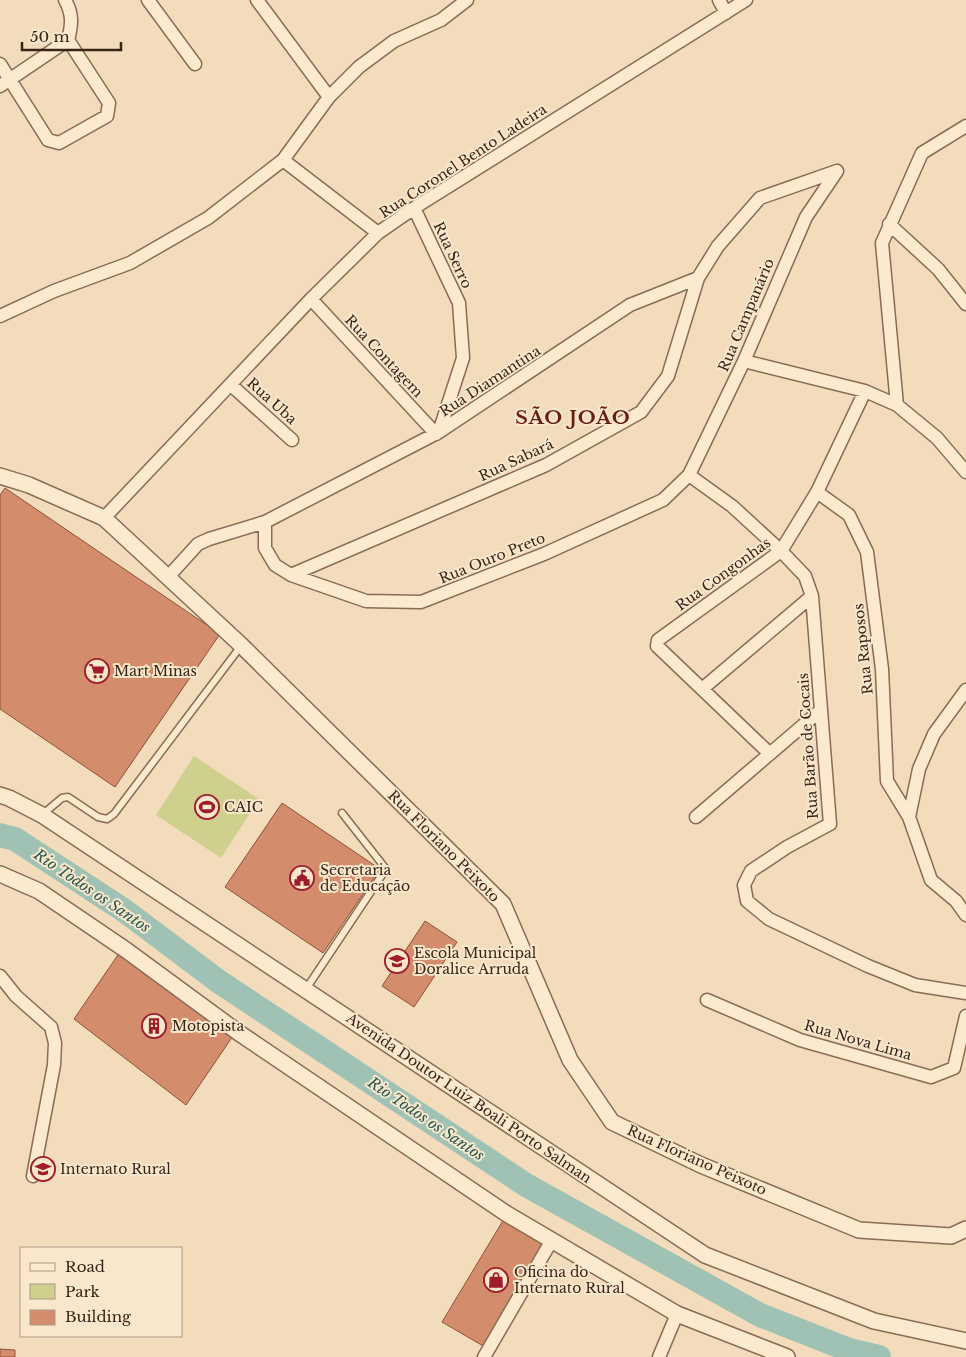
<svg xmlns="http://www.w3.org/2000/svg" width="966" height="1357" viewBox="0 0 966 1357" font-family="'Libre Baskerville',serif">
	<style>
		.green { fill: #cfd08e }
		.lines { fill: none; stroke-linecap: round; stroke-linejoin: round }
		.river { stroke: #9fc2b4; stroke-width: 24 }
		.building { fill: #d48d6c; stroke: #8c5037 }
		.service-casing { stroke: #8a6b53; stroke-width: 9 }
		.minor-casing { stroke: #8a6b53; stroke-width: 15 }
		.tertiary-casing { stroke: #8a6b53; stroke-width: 18 }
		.service { stroke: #fceace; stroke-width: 6 }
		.minor { stroke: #fceace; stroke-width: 12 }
		.tertiary { stroke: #fceace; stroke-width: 15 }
		.labels { text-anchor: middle; stroke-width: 4; stroke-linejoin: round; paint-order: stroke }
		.street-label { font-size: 14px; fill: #38251a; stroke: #f9e7cb }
		.poi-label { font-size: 14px; fill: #38251a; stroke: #f9e7cb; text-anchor: start }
		.water-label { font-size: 15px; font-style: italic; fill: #275951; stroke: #f9e7cb }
		.district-label { font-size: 19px; font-weight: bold; letter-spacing: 1px; fill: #691e15; stroke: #f9e7cb }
	</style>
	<rect width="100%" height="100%" fill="#f2dcbb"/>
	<path class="green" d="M194,756L259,799L221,858L156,815Z"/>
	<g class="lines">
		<path class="river" d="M0,835L15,839L125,911L218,981L526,1185L760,1315L849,1350L879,1357"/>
	</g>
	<path class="building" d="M5,488L220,634L115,787L0,709V495Z
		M282,803L380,869L323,953L225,887Z
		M425,921L457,942L414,1007L382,986Z
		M122,949L235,1033L186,1105L74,1019Z
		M507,1214L549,1239L485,1347L442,1322Z
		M0,1349L15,1350V1357H0Z"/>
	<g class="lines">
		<defs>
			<path id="service" d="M43,814L62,798L68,797L98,817L107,819L114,814L241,646
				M306,989L386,869L342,813"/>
			<path id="minor" d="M148,0L195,64
				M257,0L329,97
				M719,0L726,13
				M0,64L48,140L59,143L107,116L109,103L68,40C72,25 73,14 65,0
				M0,86L68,40
				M283,160L378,233
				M414,208L459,303L463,358L439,432
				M889,224L938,269L966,304
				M698,278L630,305L439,432L265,522V548L275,565L291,575L366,601L421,602L544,554L663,500L689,475L744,361L806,217L837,171
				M311,299L436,434
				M0,316L54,291L130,263L208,218L283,160L329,97L359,67L394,41L441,20L467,0
				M744,361L865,391L897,405L937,438L966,472
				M231,385L292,440
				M897,405L882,243L922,153L966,126
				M689,475L732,506L781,551L805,576L812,596L830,824L787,847L751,871L744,885L747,901L769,919L868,966L915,985L966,993
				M817,492L849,515L867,552L882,669L887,781L909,817
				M104,518L311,299L378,233L414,208L746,0
				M291,575L546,465L641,412L668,376L698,278L718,246L760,198L837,171
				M168,577L198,544L209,539L265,522
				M702,689L812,596
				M966,690L934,734L919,769L909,817L931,880L956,901L966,915
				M769,753L657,646L658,640L781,551L817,492L865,391
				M696,817L821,710
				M0,976L16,996L51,1027L55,1043L54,1065L33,1176
				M707,1000L800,1040L931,1077L954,1068L966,1016
				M484,1357L552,1240
				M659,1357L677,1314"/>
			<path id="tertiary" d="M0,476L29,485L104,518L241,645L503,904L570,1060L612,1122L701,1165L859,1230L951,1236L966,1229
				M0,795L9,798L42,815L705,1255L874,1321L966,1341
				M0,874L39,891L126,950L239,1033L507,1214L677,1314L787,1357"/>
		</defs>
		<use href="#service" class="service-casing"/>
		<use href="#minor" class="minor-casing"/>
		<use href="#tertiary" class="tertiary-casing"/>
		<use href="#service" class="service"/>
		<use href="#minor" class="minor"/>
		<use href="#tertiary" class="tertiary"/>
	</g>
	<defs>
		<symbol id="supermarket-ring" viewBox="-11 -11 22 22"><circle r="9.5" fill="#f9e7cb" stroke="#9f1d2b" stroke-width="1.5"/><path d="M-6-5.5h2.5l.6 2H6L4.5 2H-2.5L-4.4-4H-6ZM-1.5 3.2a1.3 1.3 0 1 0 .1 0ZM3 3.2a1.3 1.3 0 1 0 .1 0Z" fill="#9f1d2b"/></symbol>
		<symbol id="stadium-ring" viewBox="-11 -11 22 22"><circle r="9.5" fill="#f9e7cb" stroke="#9f1d2b" stroke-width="1.5"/><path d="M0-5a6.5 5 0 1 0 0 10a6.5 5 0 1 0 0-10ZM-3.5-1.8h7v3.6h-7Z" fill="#9f1d2b"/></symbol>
		<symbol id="civic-ring" viewBox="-11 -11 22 22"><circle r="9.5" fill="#f9e7cb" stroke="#9f1d2b" stroke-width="1.5"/><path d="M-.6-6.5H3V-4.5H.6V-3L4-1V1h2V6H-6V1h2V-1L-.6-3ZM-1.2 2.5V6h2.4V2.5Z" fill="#9f1d2b"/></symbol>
		<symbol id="school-ring" viewBox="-11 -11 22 22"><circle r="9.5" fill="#f9e7cb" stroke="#9f1d2b" stroke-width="1.5"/><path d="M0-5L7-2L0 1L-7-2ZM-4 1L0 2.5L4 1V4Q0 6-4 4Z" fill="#9f1d2b"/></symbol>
		<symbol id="building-ring" viewBox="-11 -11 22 22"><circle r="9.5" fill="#f9e7cb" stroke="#9f1d2b" stroke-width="1.5"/><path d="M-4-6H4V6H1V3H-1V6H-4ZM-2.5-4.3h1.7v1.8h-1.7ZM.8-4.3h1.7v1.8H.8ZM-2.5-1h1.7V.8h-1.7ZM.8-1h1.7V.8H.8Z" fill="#9f1d2b"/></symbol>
		<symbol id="university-ring" viewBox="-11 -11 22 22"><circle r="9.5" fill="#f9e7cb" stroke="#9f1d2b" stroke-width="1.5"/><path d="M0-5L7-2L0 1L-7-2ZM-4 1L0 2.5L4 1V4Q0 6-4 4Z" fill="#9f1d2b"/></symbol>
		<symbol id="shop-ring" viewBox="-11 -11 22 22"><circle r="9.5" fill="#f9e7cb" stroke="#9f1d2b" stroke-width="1.5"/><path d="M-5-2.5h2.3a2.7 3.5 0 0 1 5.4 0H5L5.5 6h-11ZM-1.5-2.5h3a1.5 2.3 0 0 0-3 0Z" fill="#9f1d2b"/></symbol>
	</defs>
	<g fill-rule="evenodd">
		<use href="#supermarket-ring" x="83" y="657" width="28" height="28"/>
		<use href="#stadium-ring" x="193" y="793" width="28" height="28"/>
		<use href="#civic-ring" x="288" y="864" width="28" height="28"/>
		<use href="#school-ring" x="383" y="947" width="28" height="28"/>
		<use href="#building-ring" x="140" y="1012" width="28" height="28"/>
		<use href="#university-ring" x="29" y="1155" width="28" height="28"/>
		<use href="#shop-ring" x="482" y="1266" width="28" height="28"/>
	</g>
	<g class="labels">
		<g class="street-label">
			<text transform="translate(463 161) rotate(-33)" y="5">Rua Coronel Bento Ladeira</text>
			<text transform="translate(453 255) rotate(65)" y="5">Rua Serro</text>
			<text transform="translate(746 315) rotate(-67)" y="5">Rua Campanário</text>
			<text transform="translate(384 356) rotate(47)" y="5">Rua Contagem</text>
			<text transform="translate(490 381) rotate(-33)" y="5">Rua Diamantina</text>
			<text transform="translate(272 401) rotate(42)" y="5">Rua Uba</text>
			<text transform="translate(516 460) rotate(-25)" y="5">Rua Sabará</text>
			<text transform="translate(492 558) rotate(-22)" y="5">Rua Ouro Preto</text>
			<text transform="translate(723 574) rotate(-36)" y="5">Rua Congonhas</text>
			<text transform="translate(863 649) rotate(-96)" y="5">Rua Raposos</text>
			<text transform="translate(808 746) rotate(-94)" y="5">Rua Barão de Cocais</text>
			<text transform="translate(444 846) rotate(45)" y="5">Rua Floriano Peixoto</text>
			<text transform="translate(858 1040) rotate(16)" y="5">Rua Nova Lima</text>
			<text transform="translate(469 1098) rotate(34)" y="5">Avenida Doutor Luiz Boali Porto Salman</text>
			<text transform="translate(697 1160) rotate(24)" y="5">Rua Floriano Peixoto</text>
		</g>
		<g class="poi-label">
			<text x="114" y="676">Mart Minas</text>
			<text x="224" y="812">CAIC</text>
			<text x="320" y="875">Secretaria<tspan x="320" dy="16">de Educação</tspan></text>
			<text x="414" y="958">Escola Municipal<tspan x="414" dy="16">Doralice Arruda</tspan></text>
			<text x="172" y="1031">Motopista</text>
			<text x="60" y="1174">Internato Rural</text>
			<text x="514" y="1277">Oficina do<tspan x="514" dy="16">Internato Rural</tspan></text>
		</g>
		<g class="water-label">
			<text transform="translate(92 891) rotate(34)" y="5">Rio Todos os Santos</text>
			<text transform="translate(426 1119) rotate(34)" y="5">Rio Todos os Santos</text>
		</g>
		<g class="district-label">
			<text x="573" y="424">SÃO JOÃO</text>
		</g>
	</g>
	<rect x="20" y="1247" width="162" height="90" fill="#f9e7cb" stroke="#ac9984"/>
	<rect x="30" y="1263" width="25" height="8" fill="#fceace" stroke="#ac9984"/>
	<text x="65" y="1272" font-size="15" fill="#38251a">Road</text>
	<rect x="30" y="1284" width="25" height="15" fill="#cfd08e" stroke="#ac9984"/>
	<text x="65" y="1297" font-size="15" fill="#38251a">Park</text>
	<rect x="30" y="1310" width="25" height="15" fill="#d48d6c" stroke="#ac9984"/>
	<text x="65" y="1322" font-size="15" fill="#38251a">Building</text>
	<path d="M22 42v8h99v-8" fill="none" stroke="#38251a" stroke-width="2.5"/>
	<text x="30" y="42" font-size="15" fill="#38251a" stroke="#f9e7cb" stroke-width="4" paint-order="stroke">50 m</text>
</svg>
